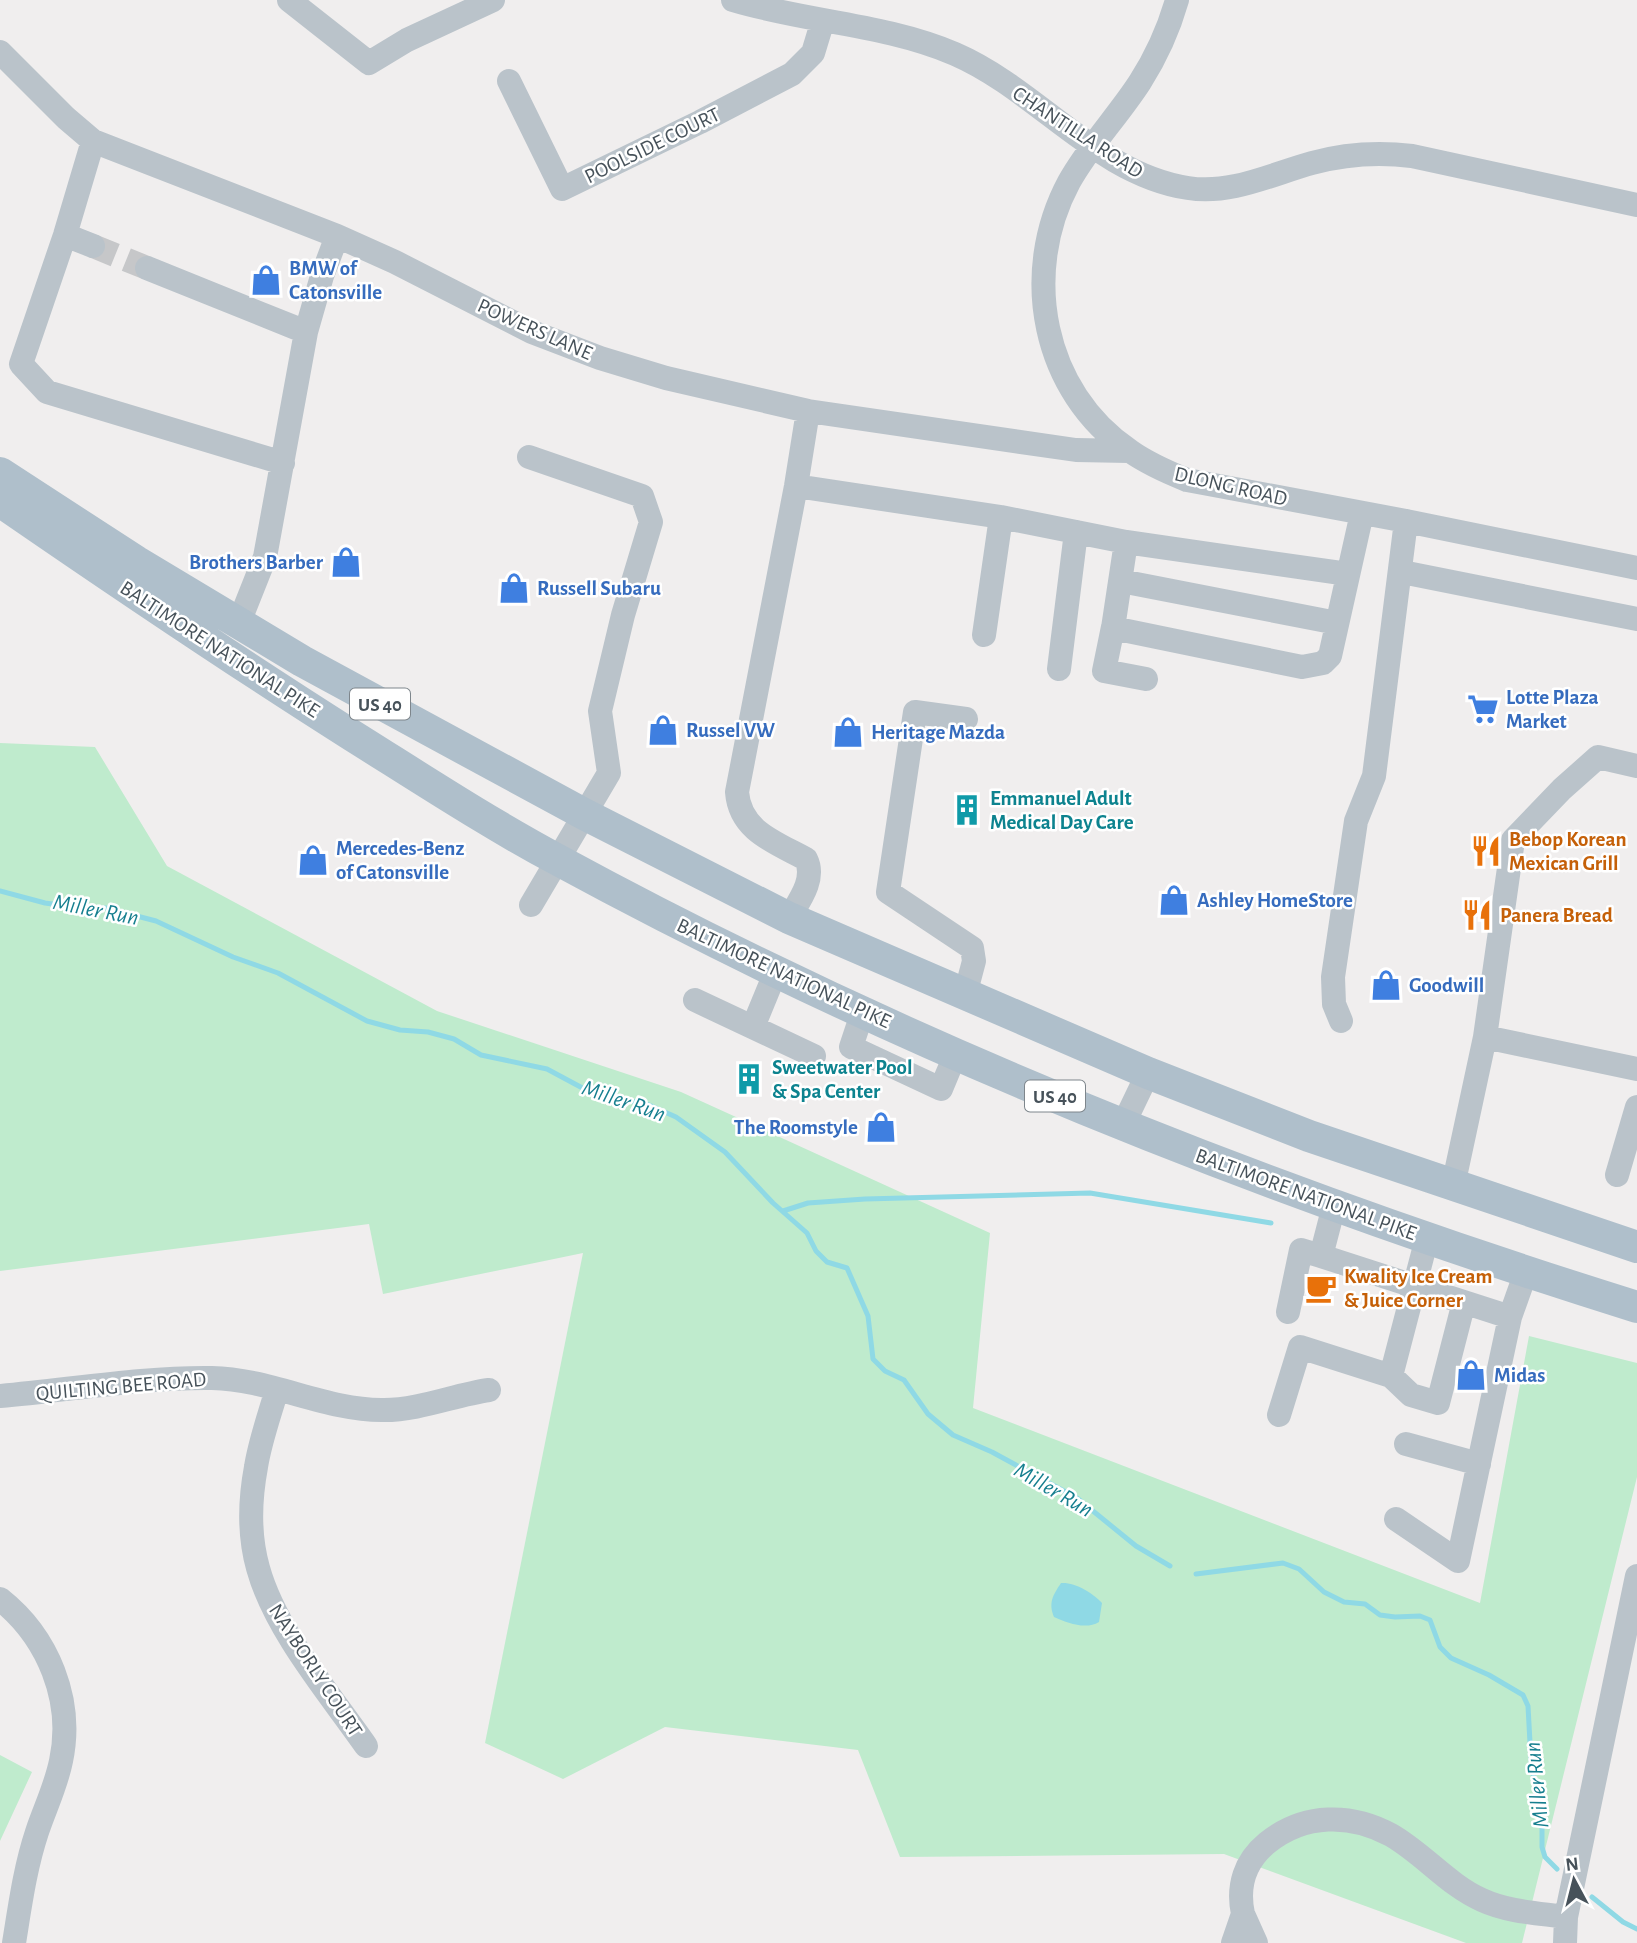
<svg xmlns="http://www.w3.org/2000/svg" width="1637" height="1943" viewBox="0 0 1637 1943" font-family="'Alegreya Sans',sans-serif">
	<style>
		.green { fill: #bfebcd }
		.water { fill: #8fd9e5 }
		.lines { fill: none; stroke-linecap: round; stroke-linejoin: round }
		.stream { stroke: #8fd9e5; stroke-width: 5 }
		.minor-tunnel { stroke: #c6c7c9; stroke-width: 24; stroke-dasharray: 24 12; stroke-linecap: butt }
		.minor { stroke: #bac3ca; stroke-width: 24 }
		.major { stroke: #afbfcb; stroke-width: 32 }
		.labels { text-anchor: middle; stroke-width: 5; stroke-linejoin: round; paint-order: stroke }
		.shield { fill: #fff; stroke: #7e868c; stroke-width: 2 }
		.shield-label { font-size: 19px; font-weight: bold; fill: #47525a }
		.street-label { font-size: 21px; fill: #47525a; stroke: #fff }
		.shop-label { font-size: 21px; font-weight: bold; fill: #366cbe; stroke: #fff; text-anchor: start }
		.culture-label { font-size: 21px; font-weight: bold; fill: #0d838f; stroke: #fff; text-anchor: start }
		.food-label { font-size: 21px; font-weight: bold; fill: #c56008; stroke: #fff; text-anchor: start }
		.water-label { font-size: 23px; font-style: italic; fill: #167f8f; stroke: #fff }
	</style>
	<rect width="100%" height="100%" fill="#f0eeee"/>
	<path class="green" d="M0,743L95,747L167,866L437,1011L681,1092L990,1233L973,1408L1480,1603L1529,1336L1637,1363V1477L1522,1943H1466L1224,1854L900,1857L858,1750L665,1727L563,1779L485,1743L583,1253L383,1294L369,1224L0,1271Z
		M0,1755L32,1772L0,1841Z"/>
	<path class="water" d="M1061,1583C1075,1582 1093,1593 1102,1603L1099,1622C1086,1630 1067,1623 1054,1617C1048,1603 1053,1595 1061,1583Z"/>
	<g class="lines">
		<path class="stream" d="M0,891L45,903L81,908H106L156,921L233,957L278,973L367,1021L400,1030L428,1032L454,1039L481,1055L547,1069L588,1091L649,1105L676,1117L725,1152L773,1203L807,1233L816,1251L827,1262L847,1268L868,1316L873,1359L885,1371L904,1380L928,1414L953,1435L992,1452L1077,1498L1136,1546L1170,1566
			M783,1211L808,1203L865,1199L1090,1193L1271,1223
			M1196,1574L1283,1563L1299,1569L1324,1592L1344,1602L1365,1604L1380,1615L1395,1617L1420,1616L1430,1620L1440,1647L1451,1658L1489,1675L1523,1695L1528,1706L1531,1761L1542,1827V1847L1545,1857L1557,1869
			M1592,1897L1623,1922L1637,1929"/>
		<path class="minor-tunnel" d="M93,246L147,268"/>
		<path class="minor" d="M289,0L369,63L407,40L493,0
			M733,0C806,22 885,24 955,54C1038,90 1097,174 1188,188C1231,195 1272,174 1312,163C1345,154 1379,152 1412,156L1637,205
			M1177,0C1169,28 1156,57 1140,82C1118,116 1089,146 1069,182C1020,273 1042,392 1130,451C1147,463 1167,472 1187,480L1406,521L1637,568
			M0,52L66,118L93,141L337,236L395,262L532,332L600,358L666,378L808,411L1076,450L1129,451
			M509,81L562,189L700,122L792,74L813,53L823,20
			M93,141L65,235L21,364L47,392L283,463
			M65,235L93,246
			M147,268L306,332
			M529,457L642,496L651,522L623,615L600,711L609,773L531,905
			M796,486L1001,517L984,635
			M1001,517L1126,542
			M1402,572L1637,619
			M1348,574L1126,542L1113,628L1302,667L1323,663L1330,656L1362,513
			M1121,581L1337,623
			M238,625L265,557L306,332L322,276L337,236
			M1113,627L1104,671L1146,679
			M1059,669L1076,532
			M789,918C799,901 816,879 806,859C775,842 740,831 737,792L796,486L808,411
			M965,995L974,961L972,948L888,892L915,712L966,719
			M695,1000L814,1056
			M863,1011L851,1047L941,1089L956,1053
			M1341,1021L1334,1004L1333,977L1356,821L1374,776L1406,521
			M753,1027L776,971
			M1485,1037L1637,1069
			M1123,1125L1148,1073
			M1617,1175L1637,1107
			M1453,1186L1485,1037L1513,840L1562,789L1598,757L1637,766
			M1334,1206L1321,1256L1510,1317L1526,1272
			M1288,1312L1301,1250L1321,1256
			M1391,1376L1427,1238
			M277,1389C270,1414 260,1441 256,1467C250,1499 249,1536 258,1568C275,1630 329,1693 366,1746
			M0,1396C70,1390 142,1377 212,1378C271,1379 326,1411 384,1410C420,1410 454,1395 489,1390
			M1279,1415L1300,1347L1391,1376L1411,1395L1438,1403L1464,1302
			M1406,1444L1479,1464
			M1396,1519L1458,1561L1510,1317
			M0,1599C48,1637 74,1700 61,1761C56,1786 45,1808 37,1832C25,1868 20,1906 14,1943
			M1243,1914C1237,1886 1245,1861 1267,1843C1304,1813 1351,1813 1391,1835C1424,1854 1448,1885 1482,1900C1508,1912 1538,1913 1566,1917
			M1233,1943L1243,1914L1256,1943
			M1565,1943L1566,1917L1637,1576"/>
		<path class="major" d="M0,473L137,562L302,661L584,814L789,918L1148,1073L1309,1136L1637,1247
			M0,501C116,581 233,660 353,736C420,778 487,822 558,860C900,1046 1265,1191 1637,1307"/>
	</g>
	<defs>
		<symbol id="shop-bare" viewBox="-9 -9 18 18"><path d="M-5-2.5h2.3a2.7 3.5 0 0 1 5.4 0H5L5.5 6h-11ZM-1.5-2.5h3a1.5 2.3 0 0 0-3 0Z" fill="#3f7fe0" stroke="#fff" stroke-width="2.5" paint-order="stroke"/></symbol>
		<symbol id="supermarket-bare" viewBox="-9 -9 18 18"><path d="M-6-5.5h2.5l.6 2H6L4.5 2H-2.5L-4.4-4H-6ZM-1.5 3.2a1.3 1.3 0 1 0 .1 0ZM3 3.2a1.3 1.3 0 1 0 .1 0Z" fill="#3f7fe0" stroke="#fff" stroke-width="2.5" paint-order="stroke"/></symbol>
		<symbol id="building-bare" viewBox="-9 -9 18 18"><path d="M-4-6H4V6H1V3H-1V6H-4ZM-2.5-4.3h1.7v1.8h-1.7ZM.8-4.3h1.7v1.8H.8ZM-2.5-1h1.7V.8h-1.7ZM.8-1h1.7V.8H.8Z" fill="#0f9aa8" stroke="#fff" stroke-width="2.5" paint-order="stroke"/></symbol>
		<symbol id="restaurant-bare" viewBox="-9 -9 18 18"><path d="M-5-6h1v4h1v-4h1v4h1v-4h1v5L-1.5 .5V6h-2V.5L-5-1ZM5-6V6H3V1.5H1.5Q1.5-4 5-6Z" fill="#e8710a" stroke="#fff" stroke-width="2.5" paint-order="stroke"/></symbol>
		<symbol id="cafe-bare" viewBox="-9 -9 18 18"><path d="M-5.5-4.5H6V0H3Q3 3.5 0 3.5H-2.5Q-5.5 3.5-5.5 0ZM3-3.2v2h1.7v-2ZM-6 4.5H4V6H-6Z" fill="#e8710a" stroke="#fff" stroke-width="2.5" paint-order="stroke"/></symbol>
	</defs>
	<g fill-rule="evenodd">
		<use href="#shop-bare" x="244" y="258" width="44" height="44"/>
		<use href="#shop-bare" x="324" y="540" width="44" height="44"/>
		<use href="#shop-bare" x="492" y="566" width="44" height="44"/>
		<use href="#supermarket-bare" x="1461" y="687" width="44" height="44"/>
		<use href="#shop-bare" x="641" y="708" width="44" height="44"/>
		<use href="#shop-bare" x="826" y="710" width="44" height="44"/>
		<use href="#building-bare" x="945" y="788" width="44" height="44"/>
		<use href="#restaurant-bare" x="1464" y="829" width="44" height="44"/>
		<use href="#shop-bare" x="291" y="838" width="44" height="44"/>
		<use href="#shop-bare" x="1152" y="878" width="44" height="44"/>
		<use href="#restaurant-bare" x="1455" y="893" width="44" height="44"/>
		<use href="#shop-bare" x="1364" y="963" width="44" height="44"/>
		<use href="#building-bare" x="727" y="1057" width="44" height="44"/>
		<use href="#shop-bare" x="859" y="1105" width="44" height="44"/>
		<use href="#cafe-bare" x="1299" y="1266" width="44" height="44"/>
		<use href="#shop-bare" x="1449" y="1353" width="44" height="44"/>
	</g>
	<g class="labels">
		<g class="shield">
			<rect x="350" y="688.5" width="60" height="31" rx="5"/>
			<rect x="1025" y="1080.5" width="60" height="31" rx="5"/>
		</g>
		<g class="shield-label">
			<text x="380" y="711">US 40</text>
			<text x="1055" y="1103">US 40</text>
		</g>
		<g class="street-label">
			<text transform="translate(1078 132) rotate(33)" y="7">CHANTILLA ROAD</text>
			<text transform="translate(652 145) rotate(-26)" y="7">POOLSIDE COURT</text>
			<text transform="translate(535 329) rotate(24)" y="7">POWERS LANE</text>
			<text transform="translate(1231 486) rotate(13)" y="7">DLONG ROAD</text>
			<text transform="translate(220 649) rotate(33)" y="7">BALTIMORE NATIONAL PIKE</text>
			<text transform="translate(784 973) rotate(25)" y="7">BALTIMORE NATIONAL PIKE</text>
			<text transform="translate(1306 1194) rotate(20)" y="7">BALTIMORE NATIONAL PIKE</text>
			<text transform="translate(121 1386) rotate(-5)" y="7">QUILTING BEE ROAD</text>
			<text transform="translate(316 1670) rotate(57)" y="7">NAYBORLY COURT</text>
		</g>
		<g class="shop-label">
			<text x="289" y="275">BMW of<tspan x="289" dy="24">Catonsville</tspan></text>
			<text x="323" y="569" text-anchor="end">Brothers Barber</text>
			<text x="537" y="595">Russell Subaru</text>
			<text x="1506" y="704">Lotte Plaza<tspan x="1506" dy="24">Market</tspan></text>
			<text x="686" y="737">Russel VW</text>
			<text x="871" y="739">Heritage Mazda</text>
			<text x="336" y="855">Mercedes-Benz<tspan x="336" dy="24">of Catonsville</tspan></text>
			<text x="1197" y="907">Ashley HomeStore</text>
			<text x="1409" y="992">Goodwill</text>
			<text x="858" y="1134" text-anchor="end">The Roomstyle</text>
			<text x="1494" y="1382">Midas</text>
		</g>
		<g class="culture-label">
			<text x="990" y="805">Emmanuel Adult<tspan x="990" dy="24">Medical Day Care</tspan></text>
			<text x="772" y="1074">Sweetwater Pool<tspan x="772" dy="24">&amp; Spa Center</tspan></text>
		</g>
		<g class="food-label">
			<text x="1509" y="846">Bebop Korean<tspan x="1509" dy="24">Mexican Grill</tspan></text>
			<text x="1500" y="922">Panera Bread</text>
			<text x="1344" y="1283">Kwality Ice Cream<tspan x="1344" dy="24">&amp; Juice Corner</tspan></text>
		</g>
		<g class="water-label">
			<text transform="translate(96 909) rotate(11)" y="8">Miller Run</text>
			<text transform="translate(624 1100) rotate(19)" y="8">Miller Run</text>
			<text transform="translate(1054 1489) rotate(30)" y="8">Miller Run</text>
			<text transform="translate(1536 1785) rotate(-96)" y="8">Miller Run</text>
		</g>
	</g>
	<g transform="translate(1574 1880) rotate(353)" stroke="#ffffff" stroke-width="5" paint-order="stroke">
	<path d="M0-5L12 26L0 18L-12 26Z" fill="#47525a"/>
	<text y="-10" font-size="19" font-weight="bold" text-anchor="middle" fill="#47525a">N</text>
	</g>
</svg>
